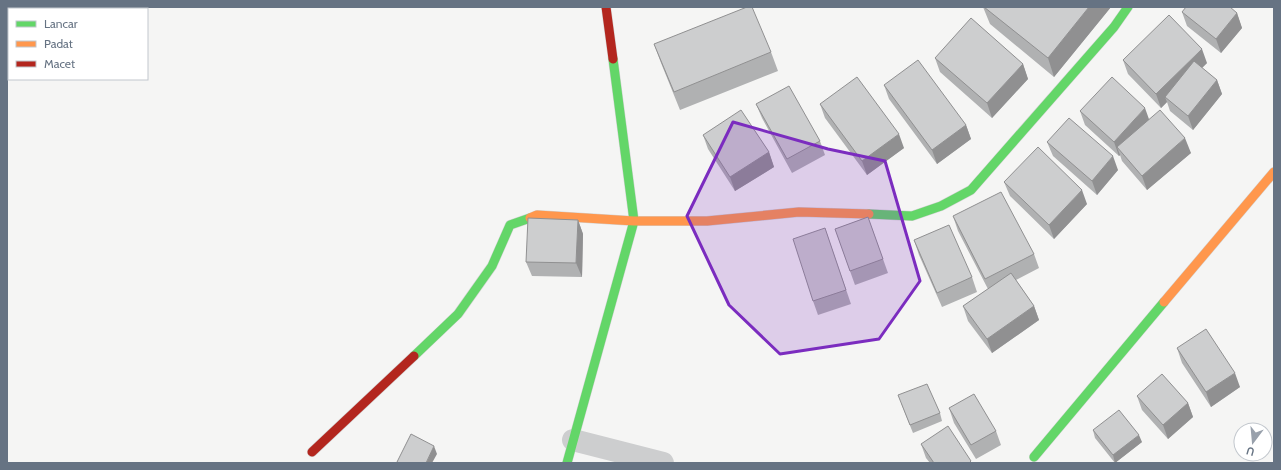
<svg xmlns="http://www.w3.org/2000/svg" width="1281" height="470" viewBox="0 0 1281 470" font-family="Cabin,sans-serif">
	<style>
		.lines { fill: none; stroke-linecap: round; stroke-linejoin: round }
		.fast-casing { stroke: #d2d3d3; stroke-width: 10 }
		.slow-casing { stroke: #d2d3d3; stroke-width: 10 }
		.jam-casing { stroke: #d2d3d3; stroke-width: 10 }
		.street { stroke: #cdcecf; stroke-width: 22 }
		.fast { stroke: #63d668; stroke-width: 9 }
		.slow { stroke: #ff974d; stroke-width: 9 }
		.jam { stroke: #b3261e; stroke-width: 9 }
		.wall { fill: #b0b1b2 }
		.shaded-wall { fill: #909091 }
		.building { fill: #cdcecf; stroke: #909091 }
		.marked { fill: #7b2cbf; fill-opacity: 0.2; stroke: #7b2cbf; stroke-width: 3; stroke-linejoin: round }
	</style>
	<rect width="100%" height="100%" fill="#f5f5f4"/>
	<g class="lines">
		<defs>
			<path id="fast" d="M869,214L912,216L941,206L971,190L1114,27L1128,7
				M414,356L458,314L492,266L510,225L530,218
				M1034,457L1164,302
				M567,463L634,221L613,59"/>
			<path id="slow" d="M530,218L537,215L634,221H707L799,212L869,214
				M1164,302L1274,172"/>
			<path id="jam" d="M606,7L613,59
				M312,452L414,356"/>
		</defs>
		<use href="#fast" class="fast-casing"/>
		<use href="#slow" class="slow-casing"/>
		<use href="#jam" class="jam-casing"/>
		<path class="street" d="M573,440L663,463"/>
		<use href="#fast" class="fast"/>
		<use href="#slow" class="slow"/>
		<use href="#jam" class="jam"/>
	</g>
	<path class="wall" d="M983,7H1111L1054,77L990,24Z
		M1182,12L1237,13L1242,28L1221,53L1187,26Z
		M654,44L771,52L778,71L680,110L661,63Z
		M935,58L1023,64L1028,79L992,118L940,72Z
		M1123,60L1207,63L1202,68L1217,80L1222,94L1193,130L1170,111L1167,102L1161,108L1128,74Z
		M884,85L966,125L971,139L937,164L889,99Z
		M756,104L820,141L825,155L792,173L762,118Z
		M820,104L904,148L867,175L825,118Z
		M1080,111L1149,119L1191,153L1147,190L1122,161L1120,155L1119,156L1085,125Z
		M703,135L769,152L774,167L735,191L708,149Z
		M1047,142L1118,170L1097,195L1053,156Z
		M1004,182L1087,204L1054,239L1010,196Z
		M953,216L1034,254L1039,268L1016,280L1034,306L1039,320L992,353L968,321L963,306L988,289L958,231Z
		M868,217L888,273L855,285L835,229Z
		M578,220L583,234L582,277L532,276L526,262Z
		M825,228L851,304L818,315L813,301Z
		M914,240L972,277L977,292L942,307L919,255Z
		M1177,348L1240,387L1211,407L1182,363Z
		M1137,396L1188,403L1193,417L1168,439L1142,410Z
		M901,403L940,413L942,421L913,433Z
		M949,408L996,431L1001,445L976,459L954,423Z
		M1093,430L1142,442L1115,463L1095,438Z
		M921,444L972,463H930L926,458Z"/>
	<path class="shaded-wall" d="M1089,7H1111L1054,77L1048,58Z
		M1237,13L1242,28L1221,53L1216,39Z
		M1202,49L1207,63L1169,100L1165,97L1167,102L1161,108L1156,94Z
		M1023,64L1028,79L992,118L987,103Z
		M1217,80L1222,94L1193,130L1188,116Z
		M1145,108L1150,122L1117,147L1120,155L1119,156L1114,142Z
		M966,125L971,139L937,164L932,150Z
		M899,134L904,148L867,175L862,161Z
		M1185,138L1191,153L1147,190L1142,176Z
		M769,152L774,167L735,191L730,177Z
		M1113,156L1118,170L1097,195L1092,181Z
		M1082,190L1087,204L1054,239L1049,225Z
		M578,220L583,234L582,277L576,263Z
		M1034,306L1039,320L992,353L987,339Z
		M1235,373L1240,387L1211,407L1206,392Z
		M1188,403L1193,417L1168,439L1163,425Z
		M1139,435L1142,442L1115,463L1113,455Z
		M434,446L437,454L432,463H426Z"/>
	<path class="building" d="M747,7H752L771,52L674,92L654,44Z
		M984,7H1089L1048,58Z
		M1186,7H1230L1237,13L1216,39L1182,12Z
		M1169,15L1202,49L1156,94L1123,60Z
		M971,18L1023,64L987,103L935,58Z
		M918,60L966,125L932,150L884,85Z
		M1194,61L1217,80L1188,116L1165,97Z
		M857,77L899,134L862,161L820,104Z
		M1112,77L1145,108L1114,142L1080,111Z
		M789,86L820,141L787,159L756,104Z
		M741,110L769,152L730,177L703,135Z
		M1160,110L1185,138L1142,176L1117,147Z
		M1069,118L1113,156L1092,181L1047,142Z
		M1038,147L1082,190L1049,225L1004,182Z
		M1001,192L1034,254L985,279L953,216Z
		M868,217L883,259L850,271L835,229Z
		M528,218L578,220L576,263L526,262Z
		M949,225L972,277L937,293L914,240Z
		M825,228L846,290L813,301L793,239Z
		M1011,273L1034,306L987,339L963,306Z
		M1206,329L1235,373L1206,392L1177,348Z
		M1162,374L1188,403L1163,425L1137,396Z
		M927,384L940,413L910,425L898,395Z
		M974,394L996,431L971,445L949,408Z
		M1119,410L1139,435L1113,455L1093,430Z
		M948,426L971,461L969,463H934L921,444Z
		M411,434L434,446L426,463H400L397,462Z"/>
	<path class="marked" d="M733,122L828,149L885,161L920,281L879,339L780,354L729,305L687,216Z"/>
	<rect width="1281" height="470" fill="none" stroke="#667383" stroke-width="16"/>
	<rect x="8" y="8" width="140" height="72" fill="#ffffff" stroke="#c2c7cd"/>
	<rect x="16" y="21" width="20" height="6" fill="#63d668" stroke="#c2c7cd"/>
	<text x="44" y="28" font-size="12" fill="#667383">Lancar</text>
	<rect x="16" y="41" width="20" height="6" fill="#ff974d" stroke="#c2c7cd"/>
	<text x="44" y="48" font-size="12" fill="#667383">Padat</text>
	<rect x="16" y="61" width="20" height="6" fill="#b3261e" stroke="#c2c7cd"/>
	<text x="44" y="68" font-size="12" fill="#667383">Macet</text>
	<g transform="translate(1253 442) rotate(196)"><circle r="19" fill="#ffffff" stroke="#c2c7cd"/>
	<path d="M0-3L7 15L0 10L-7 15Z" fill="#98a0ab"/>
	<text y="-6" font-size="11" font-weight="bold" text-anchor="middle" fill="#667383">U</text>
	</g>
</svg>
